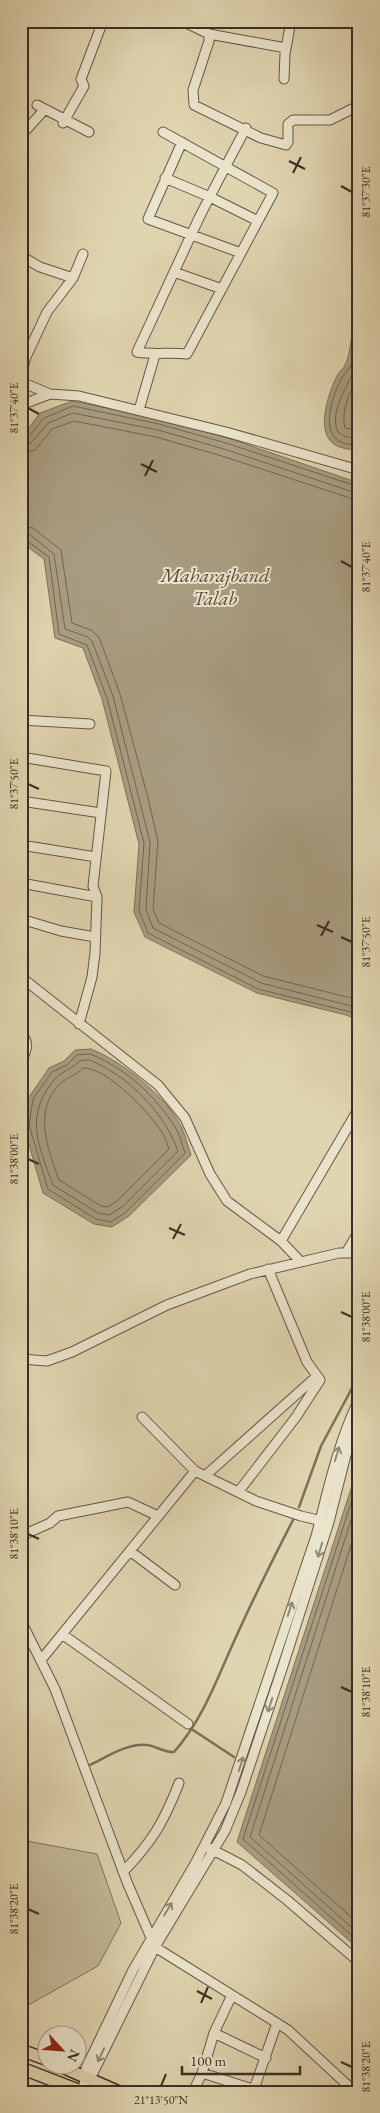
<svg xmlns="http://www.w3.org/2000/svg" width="380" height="2113" viewBox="0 0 380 2113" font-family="'EB Garamond',serif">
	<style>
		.green { fill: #c4b999; stroke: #7f745d }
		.water { fill: #a89c80; stroke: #7c705a }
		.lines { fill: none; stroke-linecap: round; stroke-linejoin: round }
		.shore { stroke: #716550; stroke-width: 1 }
		.stream { stroke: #7c705a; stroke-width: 2.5 }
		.minor-casing { stroke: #645845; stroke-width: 11 }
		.major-casing { stroke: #3a2e21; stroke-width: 14 }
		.minor { stroke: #ebe4cc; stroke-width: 9 }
		.major { stroke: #e0d5b1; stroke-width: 11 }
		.oneway { stroke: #928976 }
		.ticks { fill: none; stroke: #3a2e21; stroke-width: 2 }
		.labels { text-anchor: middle; stroke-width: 4; stroke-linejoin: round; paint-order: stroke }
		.water-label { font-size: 20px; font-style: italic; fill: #564a39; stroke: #ebe4cc }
		.neatline { fill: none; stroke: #3a2e21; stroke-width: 2 }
		.ticks-label { font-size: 12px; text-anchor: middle; fill: #3a2e21 }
	</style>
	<rect width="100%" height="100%" fill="#e0d5b1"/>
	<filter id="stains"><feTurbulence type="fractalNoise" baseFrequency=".004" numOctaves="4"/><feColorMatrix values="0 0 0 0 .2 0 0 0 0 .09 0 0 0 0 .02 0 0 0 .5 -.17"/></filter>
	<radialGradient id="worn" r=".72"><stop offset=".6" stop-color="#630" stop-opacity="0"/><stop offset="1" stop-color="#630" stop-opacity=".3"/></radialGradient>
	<path class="green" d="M21,1840L97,1854L121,1923L98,1966L23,2008H21Z"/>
	<path class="water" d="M357,321L359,449C354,449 348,450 343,448C311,441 328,393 338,374C340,371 344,368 345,365C352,351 349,337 357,321Z
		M72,401L160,419L228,438L359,483V1020L346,1015L257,993L145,937L134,912L139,844L102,699L83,648L55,638L44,559L21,542V438L40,413Z
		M91,1049C123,1062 164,1095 181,1126C185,1135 188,1146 191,1155L129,1216L112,1227L94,1224L43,1193L23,1124L29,1097L49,1068L64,1061L75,1050Z
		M359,1464V1949L237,1842Z"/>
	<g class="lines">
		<path class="shore" d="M359,329C353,341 355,355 350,367C348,370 345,373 343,376C333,393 318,434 343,443C347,445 354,444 359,444
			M359,358C354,378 327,410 338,432L346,437L359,438
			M359,378C349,391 341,412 345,428L359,430
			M21,440L27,439L44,418L73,406L159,424L226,443L359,487
			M21,447L31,443L48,423L73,413L158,430L224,449L359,494
			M21,454L35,450L52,429L74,421L156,437L222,456L359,501
			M21,525L33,528L61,550L72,623L91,630L99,637L120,694L148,798L158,841L153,909L159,923L263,976L359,1000
			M21,532L29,534L54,554L65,629L88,637L92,641L113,696L150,842L146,910L153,928L261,983L359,1008
			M21,539L26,540L49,557L59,634L87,645L107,698L144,843L139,911L148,933L258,989L359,1014
			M90,1054C124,1067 156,1096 175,1127C180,1134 182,1145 185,1153L126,1212L111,1222L96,1219L48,1189L29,1125L33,1099L52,1072L67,1065L77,1055Z
			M89,1060C128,1075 164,1112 178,1151L122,1207L109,1215L98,1213L53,1185C38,1145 24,1115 55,1079C60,1073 72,1068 80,1061Z
			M83,1068C106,1066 152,1115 163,1134C166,1139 167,1144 169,1149L117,1201L108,1207L101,1206L59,1180C48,1149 32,1110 61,1083C68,1077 76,1075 83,1068Z
			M359,1478L243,1839L359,1942
			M359,1495L250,1837L359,1934
			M359,1520L259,1835L359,1924"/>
		<path class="stream" d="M299,1507L321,1446L359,1375
			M193,1730L234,1757
			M90,1765C107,1757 127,1743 147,1745C156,1746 165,1753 174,1752C204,1718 217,1678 236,1637C254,1597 273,1559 293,1520"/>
		<defs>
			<path id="minor" d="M182,21L209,34V41L193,90L194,105L261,138L286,145L288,142V124L293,120H330L354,108L359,110
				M209,34L286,48
				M284,79L285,54L291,21
				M37,105L89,132
				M63,123L84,86L81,79L103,21
				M21,126L27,129L45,109
				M163,132L273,193L187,354C169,352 154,355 137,352L199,218C214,188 230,158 246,128
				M182,142L148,219L241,253
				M165,178L210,197L258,221
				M21,256L40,267L73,278
				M174,272L222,289
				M21,374L26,357L47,312L73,278L83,254
				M21,382L50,394
				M139,410L155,355
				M21,411L26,403L50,394L79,396L226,432L359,470
				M21,720L90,724
				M21,757L106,771L93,886L97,897L95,953L92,977L79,1024
				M21,801L101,813
				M21,845L96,857
				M21,883L97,897
				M21,919L61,931L95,937
				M21,977L158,1085L185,1118L210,1174L227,1201L281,1241L301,1262
				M21,990L27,982
				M21,1033C30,1044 27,1049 21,1062
				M281,1241L359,1108
				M346,1253L359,1231
				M21,1359L47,1361L72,1352L167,1305L250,1274L339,1253H359
				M142,1417L195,1471
				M206,1475L317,1376
				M239,1491L296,1417L320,1380L307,1362L268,1269
				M21,1536L50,1523L58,1516L128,1502L158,1516
				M130,1551L175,1585
				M21,1621L55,1689L127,1882L155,1947L288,2030L355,2092
				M62,1634L188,1724
				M41,1660L195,1471L256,1501L301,1516L326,1522
				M209,1848L242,1865L287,1900L359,1962
				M123,1872C152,1842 164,1822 179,1783
				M214,2033L266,2058
				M202,2073L259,2091
				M86,2077L93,2073L155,1947L225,1831L241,1792L282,1669L329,1522L346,1455L359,1420
				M82,2092L86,2077V2068L133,1970L196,1862L226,1803L316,1536C329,1487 337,1446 359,1399
				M193,2092L202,2073L214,2033L232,1995
				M253,2092L277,2023"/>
			<path id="major" d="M21,2050L48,2060
				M60,2066L119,2092
				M21,2068L83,2092"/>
		</defs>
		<use href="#minor" class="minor-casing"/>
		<use href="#major" class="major-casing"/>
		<use href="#minor" class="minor"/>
		<use href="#major" class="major"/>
	</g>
	<defs><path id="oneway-shaft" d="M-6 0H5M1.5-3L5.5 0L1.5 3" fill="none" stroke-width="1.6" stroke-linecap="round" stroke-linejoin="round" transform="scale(1.25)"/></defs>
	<g class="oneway">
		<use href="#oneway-shaft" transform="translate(337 1454) rotate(-73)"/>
		<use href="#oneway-shaft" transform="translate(320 1550) rotate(107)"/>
		<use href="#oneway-shaft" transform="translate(290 1609) rotate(-72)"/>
		<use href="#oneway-shaft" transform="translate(270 1705) rotate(108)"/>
		<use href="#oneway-shaft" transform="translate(241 1764) rotate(-72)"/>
		<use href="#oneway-shaft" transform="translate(168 1909) rotate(-59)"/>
		<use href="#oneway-shaft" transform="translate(101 2055) rotate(115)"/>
	</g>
	<path class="ticks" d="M289,161L305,169M293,173L301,157M341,186L352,192M28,408L39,414M141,464L157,472M145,476L153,460M341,561L352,567M28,784L39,789M317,925L333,932M321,936L329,921M341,937L352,942M28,1159L39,1164M169,1228L185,1235M173,1239L181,1224M341,1312L352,1317M28,1534L39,1539M341,1687L352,1692M28,1909L39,1914M197,1991L212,1999M201,2003L208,1987M341,2062L352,2067M161,2086L166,2074"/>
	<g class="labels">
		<g class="water-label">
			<text x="215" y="582">Maharajband<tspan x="215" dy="23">Talab</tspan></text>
		</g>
	</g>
	<rect width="380" height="2113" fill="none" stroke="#e0d5b1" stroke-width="55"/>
	<g transform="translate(62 2050) rotate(116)"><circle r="24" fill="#ebe4cc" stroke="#a49b88"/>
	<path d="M0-4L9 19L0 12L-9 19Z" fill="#8f2418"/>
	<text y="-8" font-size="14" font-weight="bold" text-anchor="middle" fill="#3a2e21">N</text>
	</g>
	<path d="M182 2066v8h118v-8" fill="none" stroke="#3a2e21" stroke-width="2.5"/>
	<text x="190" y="2066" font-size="15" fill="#3a2e21" stroke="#ebe4cc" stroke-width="4" paint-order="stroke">100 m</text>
	<rect x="28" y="28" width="324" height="2058" class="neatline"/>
	<g class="ticks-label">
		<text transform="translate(366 192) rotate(-90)" y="4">81°37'30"E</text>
		<text transform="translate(14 408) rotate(-90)" y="4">81°37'40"E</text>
		<text transform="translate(366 567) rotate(-90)" y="4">81°37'40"E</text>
		<text transform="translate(14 784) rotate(-90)" y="4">81°37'50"E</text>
		<text transform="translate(366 942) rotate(-90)" y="4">81°37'50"E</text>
		<text transform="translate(14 1159) rotate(-90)" y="4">81°38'00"E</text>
		<text transform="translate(366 1317) rotate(-90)" y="4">81°38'00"E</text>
		<text transform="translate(14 1534) rotate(-90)" y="4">81°38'10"E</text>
		<text transform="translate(366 1692) rotate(-90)" y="4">81°38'10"E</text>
		<text transform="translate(14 1909) rotate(-90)" y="4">81°38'20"E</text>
		<text transform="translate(366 2067) rotate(-90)" y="4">81°38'20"E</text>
		<text x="161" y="2104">21°13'50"N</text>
	</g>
	<rect width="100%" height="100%" filter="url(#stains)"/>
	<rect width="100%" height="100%" fill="url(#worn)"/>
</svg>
